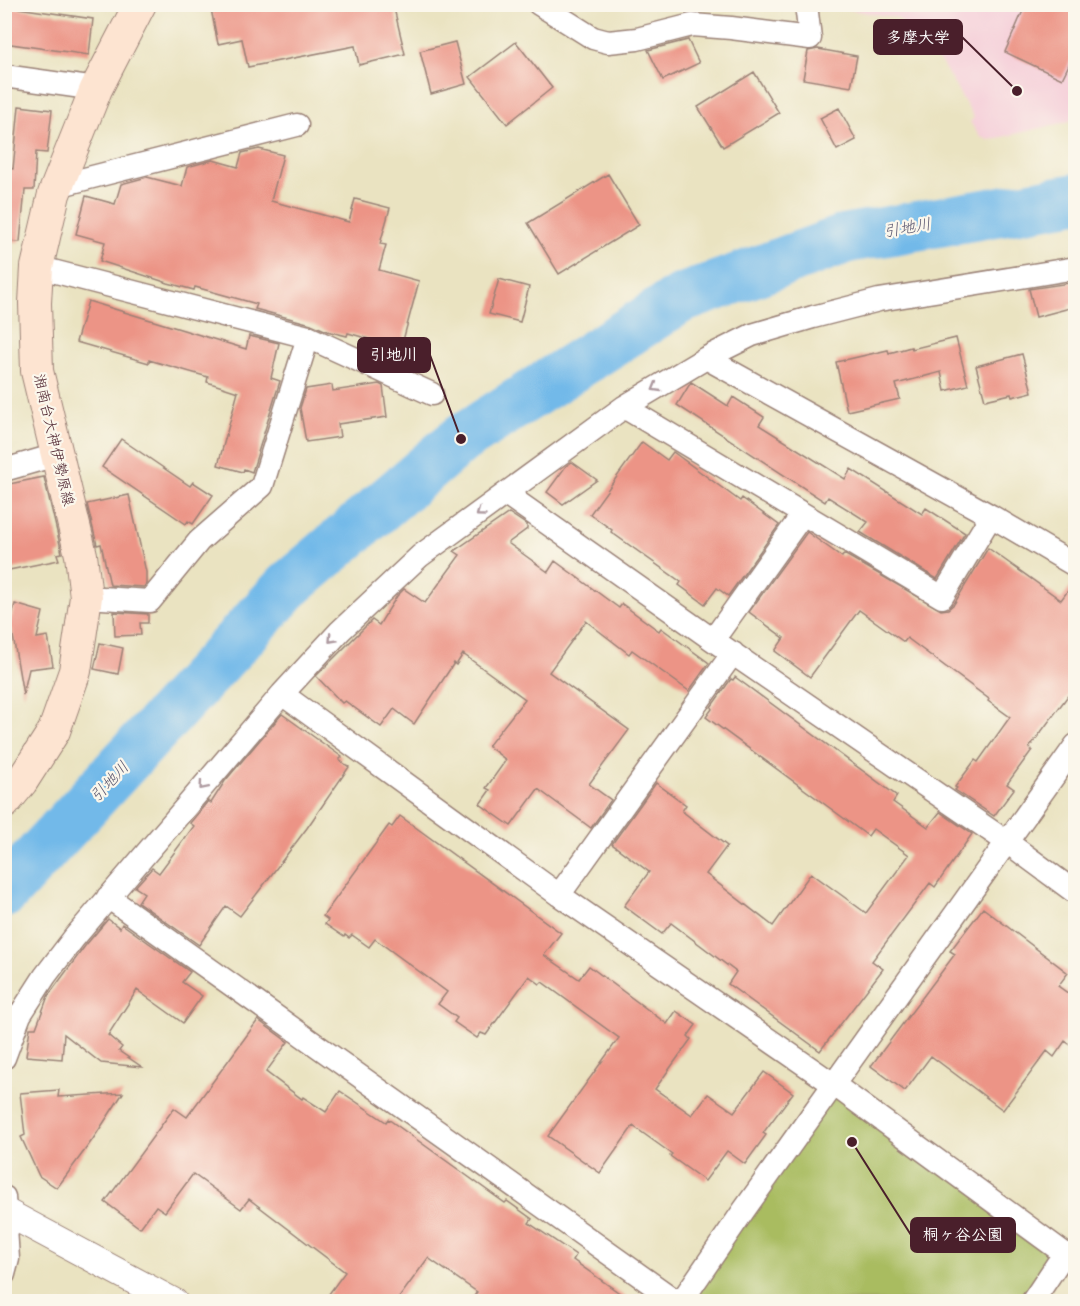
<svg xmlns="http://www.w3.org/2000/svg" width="1080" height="1306" viewBox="0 0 1080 1306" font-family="Mali,'Klee One',sans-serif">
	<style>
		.built { fill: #f5cfd9 }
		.green { fill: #a9bc60; stroke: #7a6e46; stroke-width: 1.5 }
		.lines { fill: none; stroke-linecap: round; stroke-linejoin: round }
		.river { stroke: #72b9e9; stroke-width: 50 }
		.building { fill: #ec9486 }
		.minor-casing { stroke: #9a8176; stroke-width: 25 }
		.tertiary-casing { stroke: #9a8176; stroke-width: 29 }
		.secondary-casing { stroke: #9a8176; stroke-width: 34 }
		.minor { stroke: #fff; stroke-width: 22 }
		.tertiary { stroke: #fff; stroke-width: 27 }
		.secondary { stroke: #fde4d1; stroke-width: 32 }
		.oneway { stroke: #ae9aa0 }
		.labels { text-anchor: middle; stroke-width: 4.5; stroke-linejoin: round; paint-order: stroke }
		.street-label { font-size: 15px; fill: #4a1f2b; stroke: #fbf7ec }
		.water-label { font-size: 16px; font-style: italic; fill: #58556e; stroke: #fbf7ec }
		.leader { fill: none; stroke: #4a1f2b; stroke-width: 2 }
		.callout-dot { fill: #4a1f2b; stroke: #fbf7ec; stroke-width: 2 }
		.callout { fill: #4a1f2b; stroke: #4a1f2b; stroke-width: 2 }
		.callout-label { font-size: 16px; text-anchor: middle; font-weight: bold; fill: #fff }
	</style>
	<rect width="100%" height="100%" fill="#fbf7ec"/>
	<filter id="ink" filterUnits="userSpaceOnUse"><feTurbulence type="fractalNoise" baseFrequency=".0167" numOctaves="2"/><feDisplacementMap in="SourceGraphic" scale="12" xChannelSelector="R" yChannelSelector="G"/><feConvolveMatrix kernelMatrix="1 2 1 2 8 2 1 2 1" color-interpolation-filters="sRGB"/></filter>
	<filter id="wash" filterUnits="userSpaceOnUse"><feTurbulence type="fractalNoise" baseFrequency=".008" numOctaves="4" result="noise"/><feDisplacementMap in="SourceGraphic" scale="24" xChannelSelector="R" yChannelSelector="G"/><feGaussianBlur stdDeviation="1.35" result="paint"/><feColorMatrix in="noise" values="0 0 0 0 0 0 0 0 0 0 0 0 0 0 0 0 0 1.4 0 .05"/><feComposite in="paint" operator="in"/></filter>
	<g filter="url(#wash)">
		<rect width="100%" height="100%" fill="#eae3c1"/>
		<path class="built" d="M821,5H1075V118L1067,122L989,140L980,137L970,122L974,118L942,64L898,18Z"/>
		<path class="green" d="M833,1084L1064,1254L1032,1301L681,1302Z"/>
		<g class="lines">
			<path class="river" d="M4,893L287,587L461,439L680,299L848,238L1076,198"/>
		</g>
		<g id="blocks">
			<path class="building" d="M210,4H393L405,54L359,65L355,46L248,67L242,39L218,44Z
				M1026,4H1076V50L1062,79L1005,52Z
				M4,6L93,19L89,55L4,43Z
				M688,40L699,63L663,80L648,50Z
				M455,42L466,84L431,94L420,51Z
				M516,42L552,88L507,124L470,77Z
				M818,49L857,56L851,87L803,79L808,51Z
				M754,72L779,113L723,147L698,107Z
				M19,106L52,110L47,153L36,152L34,190H25L20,242L4,241V168L13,169Z
				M839,108L856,140L837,150L820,118Z
				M259,149L283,155L271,201L349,222L355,199L390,208L380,244L386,245L379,270L419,281L401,348L348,333L347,336L327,331L311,324L255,309L257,304L195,287L194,290L168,283L100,261L105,242L76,234L86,196L115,204L121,184L147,177L182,186L187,167L213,160L238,167L242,153Z
				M608,174L639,225L559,274L528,223Z
				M499,279L529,287L520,322L489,314Z
				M1076,282V304L1069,305L1070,308L1036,317L1029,289Z
				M88,301L246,349L249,336L279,343L271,378L280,381L252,472L244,469L243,472L218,465L238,392L207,382L208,377L149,360V363L76,342Z
				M956,338L968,385L945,391L941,372L896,384L900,399L847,411L836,362L888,350L889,353L911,347L912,349Z
				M1022,354L1032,392L1012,397L1011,394L985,400L976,366Z
				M691,382L728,406L733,397L764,417L759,425L845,479L851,469L922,514L926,508L965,533L937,579L860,532L868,522L828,497L825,502L677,405Z
				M379,384L383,386L387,417L338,424L340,437L306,442L300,408L306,389L332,385L333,391Z
				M121,439L190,486L193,482L213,495L193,524L188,521L186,524L102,467Z
				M642,442L667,460L673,452L740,501L742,498L779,525L728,596L717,588L705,604L679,585L681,582L611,532L612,530L590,514Z
				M572,462L597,480L563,504L547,492L566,466Z
				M44,477L62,553L57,554L59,560L4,571V485Z
				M129,495L146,572V584L144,587L110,585L101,544L97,545L87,504Z
				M509,513L527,525V529L508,543L548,572L555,561L619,608L622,604L659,631L661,628L709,663L689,691L632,650L629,654L586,621L549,672L629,730L589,784L611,800L591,828L538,789L511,826L480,804L490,790L486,788L506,760L488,746L525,699L463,654L456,665L454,663L414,724L394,709L381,727L345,701L342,703L316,676L372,620L379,625L397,596L404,589L425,603L460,555L454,551Z
				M807,532L842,557L844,554L941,610L948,609L954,604L988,548L1061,600L1076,580V685L1029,748L1032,750L1007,784L1014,789L994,816L955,790L957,788L955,787L975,760L978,762L1010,717L988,701L989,699L907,638L904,642L859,610L810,677L775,651L784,638L749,612Z
				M15,604L43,612L37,638L48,636L53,666L29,669L23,695L12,630L8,629Z
				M114,612L148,614V623H140L141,635L115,636Z
				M100,643L123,648L118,674L94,669Z
				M735,677L897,796L893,802L928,827L940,812L972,834L935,887L930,883L872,961L883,969L820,1051L728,984L736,972L671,923L662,934L624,906L649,872L612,844L656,783L686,805L682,811L727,846L706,874L773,926L811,873L866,913L909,855L873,829L868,836L706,717L712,709L711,707L731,679L733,680Z
				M282,714L342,757L339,760L349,767L307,828L240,916L226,906L199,945L138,902L144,893L135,887L152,868L159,873L194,826L190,823L208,801L211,803L225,781Z
				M400,816L561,933L544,955L579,979L589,966L667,1024L676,1011L696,1025L688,1036L691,1039L655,1089L692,1115L708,1094L734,1112L764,1072L793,1093L763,1133L766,1135L745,1164L727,1151L705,1181L670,1156L672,1154L633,1126L600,1173L548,1136L619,1038L542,982L540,984L529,976L486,1035L481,1033L477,1038L454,1022L457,1018L438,1004L447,992L375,939L369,947L352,935L349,938L345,935L344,937L325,924L328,920L323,916L389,825L392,827Z
				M983,908L1068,973L1058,986L1076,999V1049L1065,1041L1054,1057L1047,1051L1003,1110L931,1056L905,1091L871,1066L955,954L950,951Z
				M108,919L120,928L122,924L190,972L182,982L202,996L183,1023L137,990L108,1035L122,1047L119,1051L142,1067L101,1063L64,1034L62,1059L26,1056L30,1028H36L48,996L85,946Z
				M258,1020L288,1042L266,1072L302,1099L303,1097L326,1112L340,1091L386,1122L388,1119L505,1203L507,1201L532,1219L529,1223L576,1255L573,1260L632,1302H470L477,1292L428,1258L396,1302H323L345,1272L249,1199L241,1209L193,1174L165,1212L156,1206L140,1228L105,1202L174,1108L187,1117Z
				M59,1090L58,1097L123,1093L93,1139L57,1188L39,1176L21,1137L25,1135L20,1093Z"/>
		</g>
	</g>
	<g filter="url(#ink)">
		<use href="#blocks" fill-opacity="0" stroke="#9a8176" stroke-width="1.5"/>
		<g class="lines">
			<defs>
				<path id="minor" d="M539,4L593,38L608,42L637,39L692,25L731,28L810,38L806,4
					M4,76L96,89
					M57,186L297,125
					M37,267L308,337L432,394
					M706,358L991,516L1076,566
					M624,407L942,597L991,516
					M4,470L56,455
					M506,494L713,640L1007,842L1076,893
					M86,597L150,601L199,541L262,486L308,337
					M713,640L803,514
					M282,694L559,895L833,1084L1076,1262
					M559,895L733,653
					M108,897L677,1302
					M4,1058L20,1015L45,976L74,938L282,694L340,631L420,556L624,407L706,358L752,335L813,317L879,300L1076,268
					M4,1197L8,1259L4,1274
					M681,1302L744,1210L1076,745
					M1032,1302L1064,1254"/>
				<path id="tertiary" d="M4,1211L174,1302"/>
				<path id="secondary" d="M4,803L22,781L54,731L75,671L86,597L81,555L37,371L35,303L37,267L54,194L96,89L140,4"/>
			</defs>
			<use href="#minor" class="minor-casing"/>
			<use href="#tertiary" class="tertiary-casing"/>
			<use href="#secondary" class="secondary-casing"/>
			<use href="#minor" class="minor"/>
			<use href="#tertiary" class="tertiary"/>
			<use href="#secondary" class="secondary"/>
		</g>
		<defs><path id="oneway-chevron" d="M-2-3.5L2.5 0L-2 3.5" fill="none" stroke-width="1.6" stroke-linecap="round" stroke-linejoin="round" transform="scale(1.5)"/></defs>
		<g class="oneway">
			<use href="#oneway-chevron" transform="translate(656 388) rotate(150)"/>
			<use href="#oneway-chevron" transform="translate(480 513) rotate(144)"/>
			<use href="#oneway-chevron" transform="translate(332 639) rotate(133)"/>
			<use href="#oneway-chevron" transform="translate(203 786) rotate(131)"/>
		</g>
	</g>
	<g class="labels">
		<g class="street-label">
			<text transform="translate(54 440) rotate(77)" y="5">湘南台大神伊勢原線</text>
		</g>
		<g class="water-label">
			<text transform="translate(907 227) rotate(-10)" y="6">引地川</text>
			<text transform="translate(109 781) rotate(-47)" y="6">引地川</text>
		</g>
	</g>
	<path class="leader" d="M1017 91L962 37M461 439L430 355M852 1142L911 1235"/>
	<g class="callout-dot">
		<circle cx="1017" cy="91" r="6"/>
		<circle cx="461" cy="439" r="6"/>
		<circle cx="852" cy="1142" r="6"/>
	</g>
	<g class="callout">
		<rect x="874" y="20" width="88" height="34" rx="6"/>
		<rect x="358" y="338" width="72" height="34" rx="6"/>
		<rect x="911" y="1218" width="104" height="34" rx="6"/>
	</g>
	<g class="callout-label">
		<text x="918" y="43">多摩大学</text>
		<text x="394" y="360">引地川</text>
		<text x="963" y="1240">桐ヶ谷公園</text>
	</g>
	<rect width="1080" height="1306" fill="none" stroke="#fbf7ec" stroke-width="24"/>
</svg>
